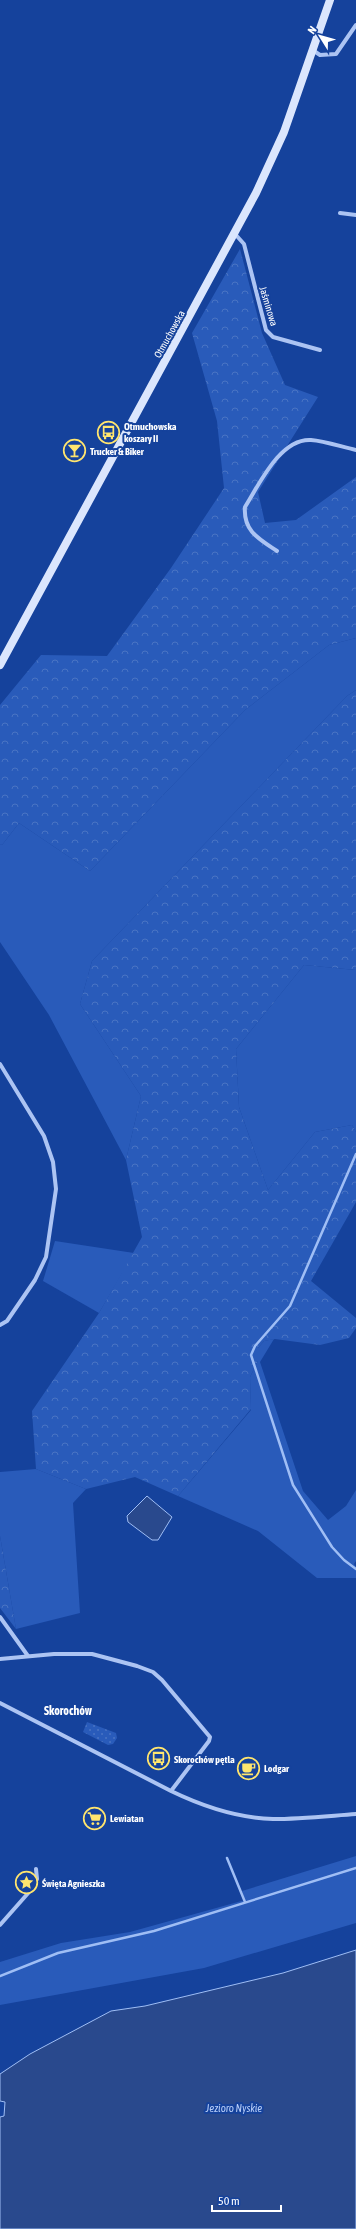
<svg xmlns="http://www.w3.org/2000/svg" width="356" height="2229" viewBox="0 0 356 2229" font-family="'Asap Condensed',sans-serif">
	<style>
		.grass { fill: #295bba }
		.forest { fill: url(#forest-crowns) }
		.park { fill: url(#park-dots) }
		.water { fill: #29498d; stroke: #9fbef5 }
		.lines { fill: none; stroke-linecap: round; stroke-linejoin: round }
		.stream { stroke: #9fbef5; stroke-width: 2.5 }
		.street { stroke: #acc4f3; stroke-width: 4 }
		.secondary { stroke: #dbe6fd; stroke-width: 8 }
		.labels { text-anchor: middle; stroke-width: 4; stroke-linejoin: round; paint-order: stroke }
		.street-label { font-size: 10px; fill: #fff; stroke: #15429c }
		.poi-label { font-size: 10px; font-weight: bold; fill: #fff; stroke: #15429c; text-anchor: start }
		.water-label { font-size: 11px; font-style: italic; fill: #b9cff9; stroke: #15429c }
		.quarter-label { font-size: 12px; font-weight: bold; fill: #fff; stroke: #15429c }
	</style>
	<defs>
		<pattern id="forest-crowns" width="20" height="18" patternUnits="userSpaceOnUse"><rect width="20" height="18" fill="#295bba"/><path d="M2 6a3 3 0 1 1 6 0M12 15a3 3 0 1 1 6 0" fill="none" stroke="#4974c4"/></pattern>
		<pattern id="park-dots" width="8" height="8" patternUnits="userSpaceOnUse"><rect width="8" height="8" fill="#295bba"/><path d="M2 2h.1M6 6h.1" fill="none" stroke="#4974c4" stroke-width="1.8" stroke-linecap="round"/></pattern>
	</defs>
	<rect width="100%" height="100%" fill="#15429c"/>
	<path class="grass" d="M356,638V690L347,696L92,961L80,1004L141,1096L126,1160L49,1015L0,942V844L2,845L19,823L90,871L245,710L329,645Z
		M304,965L356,970V1132L352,1125L315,1132L268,1190L239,1107L236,1049Z
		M55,1241L134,1253L99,1313L43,1281Z
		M274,1339L260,1362L303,1491L328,1520L346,1506L356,1490V1561L354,1564L356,1567V1578H317L258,1531L178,1496L251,1410L250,1377L258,1361V1348L264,1341Z
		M36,1469L86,1489L73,1503L80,1613L16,1629L0,1536V1472Z
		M356,1856V1923L204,1968L0,2005V1962L61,1943L130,1932L245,1900L242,1891Z"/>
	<path class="forest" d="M240,249L262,333L285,385L318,397L258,492L265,523L296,520L356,477V638L329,645L245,710L90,871L19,823L2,845L0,844V705L41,655L107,656L171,568L224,488L217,421L192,333Z
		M356,690V970L304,965L236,1049L239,1107L268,1190L315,1132L352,1125L356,1132V1202L311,1281L356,1318V1328L349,1338L320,1345L275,1339L264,1341L258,1348V1361L250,1377L251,1409L178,1496L135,1477L86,1489L36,1469L32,1411L99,1313L142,1237L126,1160L141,1096L80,1004L92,961L347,696Z
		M0,1536L16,1629L0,1608Z"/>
	<path class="park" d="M87,1722L116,1733L117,1738L113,1744L108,1745L83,1732Z"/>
	<path class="water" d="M147,1496L172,1517L158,1540H152L128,1522L127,1516Z
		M356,1950V2229H0V2117L4,2116L5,2102L0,2101V2074L30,2054L111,2011L145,2006L283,1973Z"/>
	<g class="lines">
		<path class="stream" d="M356,1154L290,1306L255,1346L251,1355L293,1485L332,1547L344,1560L356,1569
			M227,1858L245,1902
			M0,1976L58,1953L154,1931L356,1868"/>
		<path class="street" d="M314,51L320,55L336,54L356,25
			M340,213L356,215
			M235,234L244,244L266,330L273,337L320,350
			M277,551C259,539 243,531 245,507C259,485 280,438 311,440C325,441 342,447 356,450
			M0,1064L44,1136L53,1162L56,1189L46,1257L35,1280L7,1321L0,1325
			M0,1617L28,1656
			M0,1659L54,1654H92L137,1666L153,1672L162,1680L210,1737L209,1741L171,1791
			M0,1703L171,1791C202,1806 239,1818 273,1819C300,1819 328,1816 356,1814
			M0,1925L30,1891L37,1879L36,1869"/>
		<path class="secondary" d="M0,665L256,193L284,132L330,0"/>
	</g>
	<defs>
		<symbol id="bus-ring" viewBox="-11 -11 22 22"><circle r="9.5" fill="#15429c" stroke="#ffe56e" stroke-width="1.5"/><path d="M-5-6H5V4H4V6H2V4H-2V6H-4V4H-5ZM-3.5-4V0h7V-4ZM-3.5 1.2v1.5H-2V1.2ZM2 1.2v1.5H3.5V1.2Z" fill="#ffe56e"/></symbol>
		<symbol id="bar-ring" viewBox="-11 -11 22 22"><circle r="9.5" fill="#15429c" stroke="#ffe56e" stroke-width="1.5"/><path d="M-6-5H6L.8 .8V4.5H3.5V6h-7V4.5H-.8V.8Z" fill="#ffe56e"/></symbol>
		<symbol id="cafe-ring" viewBox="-11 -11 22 22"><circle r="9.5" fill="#15429c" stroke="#ffe56e" stroke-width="1.5"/><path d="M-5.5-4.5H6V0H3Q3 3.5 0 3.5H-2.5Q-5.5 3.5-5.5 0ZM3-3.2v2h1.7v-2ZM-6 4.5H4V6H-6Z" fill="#ffe56e"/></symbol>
		<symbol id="supermarket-ring" viewBox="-11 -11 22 22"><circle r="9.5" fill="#15429c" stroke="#ffe56e" stroke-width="1.5"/><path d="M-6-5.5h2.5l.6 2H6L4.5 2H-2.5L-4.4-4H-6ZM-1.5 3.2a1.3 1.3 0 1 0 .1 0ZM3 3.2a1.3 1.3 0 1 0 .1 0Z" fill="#ffe56e"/></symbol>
		<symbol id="sight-ring" viewBox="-11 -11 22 22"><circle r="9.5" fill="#15429c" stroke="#ffe56e" stroke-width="1.5"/><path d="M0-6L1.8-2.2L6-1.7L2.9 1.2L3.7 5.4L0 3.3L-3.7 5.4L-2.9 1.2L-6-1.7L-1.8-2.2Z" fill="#ffe56e"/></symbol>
	</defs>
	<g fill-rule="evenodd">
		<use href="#bus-ring" x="96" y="420" width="25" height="25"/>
		<use href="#bar-ring" x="62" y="438" width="25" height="25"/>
		<use href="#bus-ring" x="146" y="1746" width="25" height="25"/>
		<use href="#cafe-ring" x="236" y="1756" width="25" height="25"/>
		<use href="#supermarket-ring" x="82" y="1806" width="25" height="25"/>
		<use href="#sight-ring" x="14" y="1870" width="25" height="25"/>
	</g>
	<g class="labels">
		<g class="street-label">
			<text transform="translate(269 306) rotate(73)" y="4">Jaśminowa</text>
			<text transform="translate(169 334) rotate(-61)" y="4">Otmuchowska</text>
		</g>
		<g class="poi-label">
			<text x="124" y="430">Otmuchowska<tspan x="124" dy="12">koszary II</tspan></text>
			<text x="90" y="455">Trucker &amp; Biker</text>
			<text x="174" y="1763">Skorochów pętla</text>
			<text x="264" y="1772">Lodgar</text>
			<text x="110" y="1822">Lewiatan</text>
			<text x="42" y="1887">Święta Agnieszka</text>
		</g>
		<g class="water-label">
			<text x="234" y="2112">Jezioro Nyskie</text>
		</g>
		<g class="quarter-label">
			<text x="68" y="1715">Skorochów</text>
		</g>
	</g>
	<g transform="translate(320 36) rotate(307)" stroke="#15429c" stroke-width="3" paint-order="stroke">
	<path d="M0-3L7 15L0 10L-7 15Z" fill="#ffffff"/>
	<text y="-6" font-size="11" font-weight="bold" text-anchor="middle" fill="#ffffff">N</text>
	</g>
	<path d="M212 2205v6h69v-6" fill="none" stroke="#ffffff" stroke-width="2"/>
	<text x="218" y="2205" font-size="12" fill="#ffffff" stroke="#15429c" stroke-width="3" paint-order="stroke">50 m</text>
</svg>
